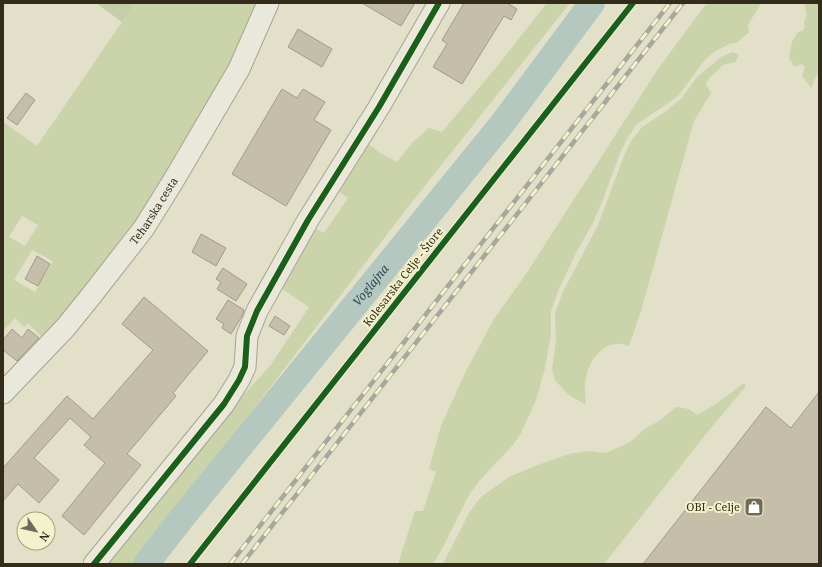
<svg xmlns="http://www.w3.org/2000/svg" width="822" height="567" viewBox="0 0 822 567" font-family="'Noto Serif',serif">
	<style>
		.green { fill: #cad3aa; fill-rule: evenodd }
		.cemetery { fill: #c5cdaa }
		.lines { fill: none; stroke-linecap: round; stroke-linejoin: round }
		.river { stroke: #b4c8c0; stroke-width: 26 }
		.building { fill: #c5bfa9; stroke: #a19b88 }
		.minor-casing { stroke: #a6a392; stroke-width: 23 }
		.minor { stroke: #eae8da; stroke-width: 21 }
		.rail-casing { stroke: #a8a79b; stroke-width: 4.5 }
		.rail { stroke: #f4f2cd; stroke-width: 3; stroke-dasharray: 9; stroke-linecap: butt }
		.cycleway-casing { stroke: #f4f2cd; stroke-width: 8 }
		.cycleway { stroke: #1b5e20; stroke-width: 6 }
		.labels { text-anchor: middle; stroke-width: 4; stroke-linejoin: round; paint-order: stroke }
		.street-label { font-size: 11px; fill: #332c1b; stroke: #f4f2cd }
		.poi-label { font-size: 11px; fill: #332c1b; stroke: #f4f2cd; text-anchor: end }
		.water-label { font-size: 12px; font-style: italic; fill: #2b4c53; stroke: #f4f2cd }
	</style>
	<rect width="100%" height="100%" fill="#e2e0c8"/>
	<path class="green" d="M135,3H260L231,70L172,171L116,251L43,338L28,323L24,327L15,318L3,331V122L37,146ZM22,216L38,225L25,246L9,237ZM32,250L53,261L35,292L14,280Z
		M547,3H570L408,207L135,564H108L169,486L234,405L270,366L309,307L278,286L311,226L324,233L348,198L334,188L358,147L370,145L380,153L397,162L413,142L429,128L442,132L499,64Z
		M707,3H761L748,25L749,32L738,42L729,44L714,52L704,61L678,96L661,108L637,124L628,137L620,153L604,197L593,223L577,251L558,291L551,311V334L545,368L536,400L521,433L512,446L479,481L469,495L441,551L433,564H398L415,511H423L436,472L429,469L441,426L466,371L494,319L524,277L656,72L683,35Z
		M804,3H819V70L811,88L802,75L805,67L801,64L794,67L789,58L792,42L798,32L802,31L805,27L804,21L807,15Z
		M733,52L739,55L735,62L723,65L709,78L706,85L711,93L694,121L641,311L629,346C625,345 620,343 616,344C611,344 605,347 602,350C585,363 583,385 586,405L569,395L561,387L555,380L552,369L556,341L555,313L563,292L598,225L624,156L631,141L642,127L665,112L681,99L697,77L721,57Z
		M744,383L746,386L706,434L604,564H443L469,513L481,497L509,477L535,466L569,454L589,451L606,453L630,442L646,428L661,420L676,407L689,409L697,415C714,406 729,395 744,383Z"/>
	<path class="cemetery" d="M96,3H135L122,22Z"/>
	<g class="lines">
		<path class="river" id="s1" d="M146,564L182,518L502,124L592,3"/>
	</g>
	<path class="building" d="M362,3H415L401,26Z
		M464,3H507L517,9L511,20L504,16L462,84L433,67L447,44L442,40Z
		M298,29L332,49L322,67L288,47Z
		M282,89L297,98L303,89L325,102L314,120L331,130L286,206L232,174Z
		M26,93L35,100L17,125L7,118Z
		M201,234L226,248L216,266L192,252Z
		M37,256L50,264L38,286L25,279Z
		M223,268L247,284L236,301L217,289L221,282L216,279Z
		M144,297L208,351L173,393L176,396L127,454L141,465L84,535L62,516L105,463L84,445L91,437L70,418L34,458L59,480L39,503L18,484L3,501V468L67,396L93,419L153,350L122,324Z
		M228,300L244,310L242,316L231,334L222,328L224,324L216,319Z
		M275,316L290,326L284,335L269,326Z
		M12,329L22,338L28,329L39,338L17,361L3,350V340Z
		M819,392V564H643L766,407L791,428Z"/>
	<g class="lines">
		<defs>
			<g id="minor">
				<path id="s2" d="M3,393L66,327L91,296L144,228L175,178L239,69L268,3"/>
				<path d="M94,564L224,404L239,380L245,367L247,336L257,311L308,220L379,107L439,3"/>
			</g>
		</defs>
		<use href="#minor" class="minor-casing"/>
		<use href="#minor" class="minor"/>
		<defs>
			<path id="rail" d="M230,564L670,3
				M242,564L683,3"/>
		</defs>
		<use href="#rail" class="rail-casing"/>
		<use href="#rail" class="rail"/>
		<defs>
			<path id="cycleway" d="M94,564L224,404L239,380L245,367L247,336L257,311L308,220L379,107L439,3
				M190,564L633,3"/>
		</defs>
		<use href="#cycleway" class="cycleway-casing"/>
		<use href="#cycleway" class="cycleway"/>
	</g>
	<defs>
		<symbol id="shop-square" viewBox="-11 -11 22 22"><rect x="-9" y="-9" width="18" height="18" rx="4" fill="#706b58" stroke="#f4f2cd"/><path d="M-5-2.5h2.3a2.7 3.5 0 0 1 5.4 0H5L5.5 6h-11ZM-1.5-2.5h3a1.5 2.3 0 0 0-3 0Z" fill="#fff"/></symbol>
	</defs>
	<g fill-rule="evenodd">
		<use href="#shop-square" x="743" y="496" width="22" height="22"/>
	</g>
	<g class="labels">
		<g class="street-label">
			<text dy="4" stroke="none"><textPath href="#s2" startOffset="237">Teharska cesta</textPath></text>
			<text transform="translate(403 277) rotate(-52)" y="4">Kolesarska Celje - Štore</text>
		</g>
		<g class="poi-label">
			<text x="740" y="511">OBI - Celje</text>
		</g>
		<g class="water-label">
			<text dy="4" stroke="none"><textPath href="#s1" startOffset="358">Voglajna</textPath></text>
		</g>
	</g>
	<rect width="822" height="567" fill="none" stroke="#332c1b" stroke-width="8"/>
	<g transform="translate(36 531) rotate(124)"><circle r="19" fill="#f4f2cd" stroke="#a7a386"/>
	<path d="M0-3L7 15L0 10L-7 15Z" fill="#706b58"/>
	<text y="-6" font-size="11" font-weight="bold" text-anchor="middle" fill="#332c1b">N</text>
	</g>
</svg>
